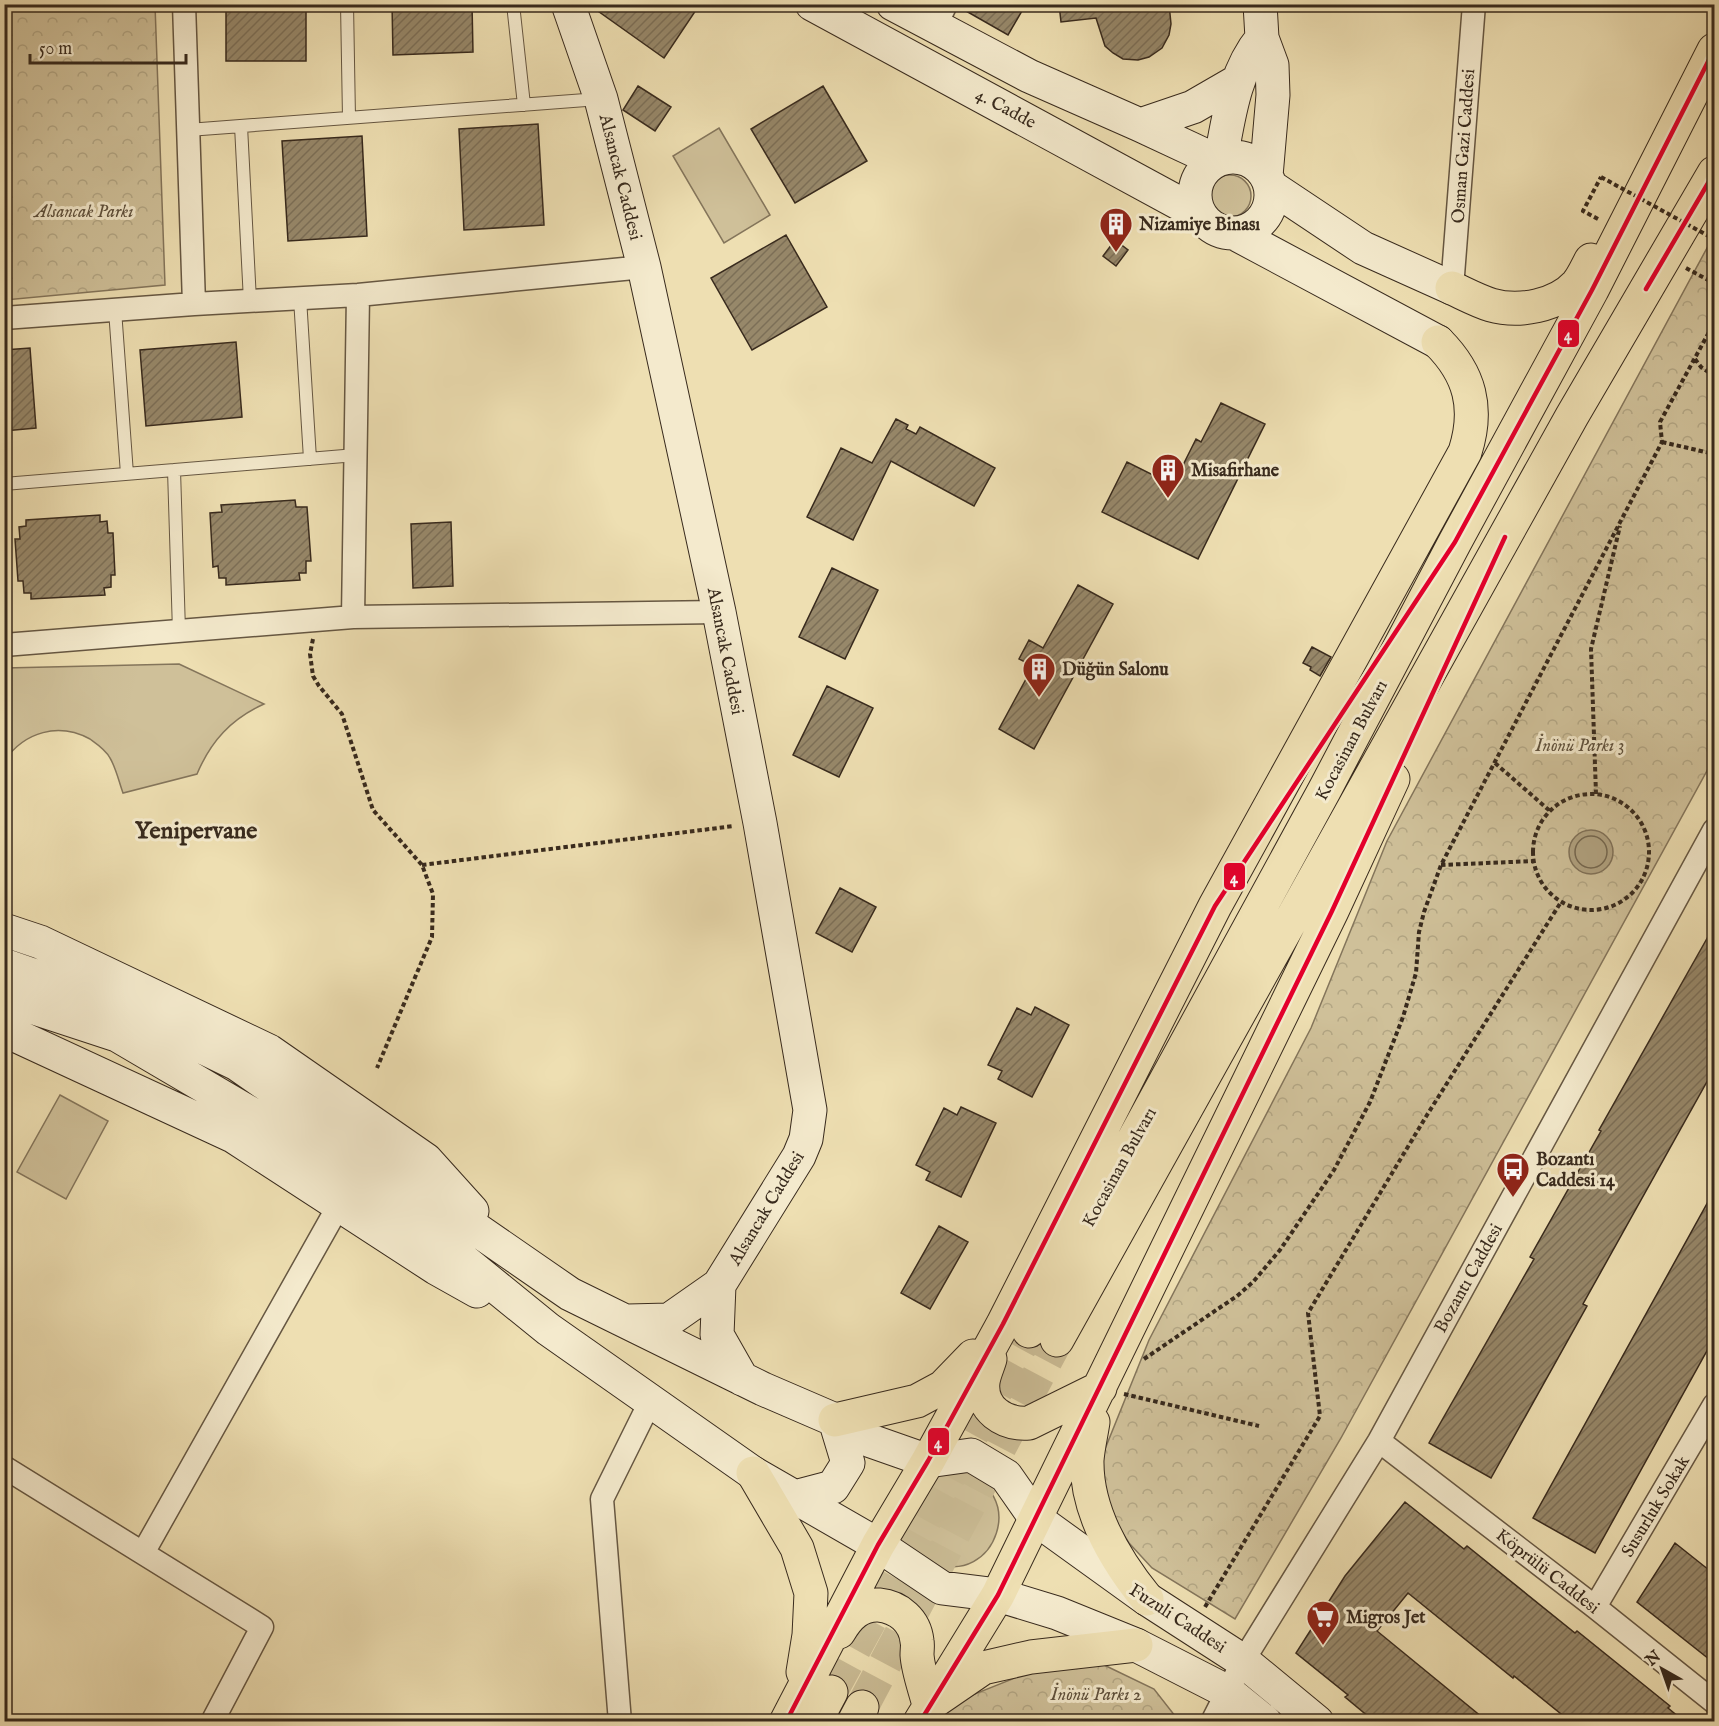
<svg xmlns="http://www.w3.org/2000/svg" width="1719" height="1726" viewBox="0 0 1719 1726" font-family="'IM FELL English',serif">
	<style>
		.grass { fill: #cfc099; stroke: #84755b; stroke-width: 1.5 }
		.forest { fill: url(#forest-crowns); stroke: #84755b; stroke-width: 1.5 }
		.water { fill: #b0a17f; stroke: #807158; stroke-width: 1.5 }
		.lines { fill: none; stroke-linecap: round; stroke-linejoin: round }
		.shore { stroke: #74664e; stroke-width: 1.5 }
		.building { fill: url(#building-hatch); stroke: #382a1d; stroke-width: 1.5 }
		.highway-tunnel { stroke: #cabb94; stroke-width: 33; stroke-dasharray: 33 16; stroke-linecap: butt }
		.lane-casing { stroke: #665742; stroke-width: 14 }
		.street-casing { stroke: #665742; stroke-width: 25 }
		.secondary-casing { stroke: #382a1d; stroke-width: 35 }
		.highway-casing { stroke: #382a1d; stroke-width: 35 }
		.path { stroke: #382a1d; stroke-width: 4; stroke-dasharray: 4.5 3; stroke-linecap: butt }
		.lane { stroke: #f4eacd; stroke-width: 12 }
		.street { stroke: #f4eacd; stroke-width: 22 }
		.secondary { stroke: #f4eacd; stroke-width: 33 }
		.highway { stroke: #eedfb2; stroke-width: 33 }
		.path-bridge { stroke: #382a1d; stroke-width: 4; stroke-dasharray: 4.5 3; stroke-linecap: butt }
		.bus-1-casing { stroke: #f4eacd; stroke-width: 9 }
		.bus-1 { stroke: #e4002b; stroke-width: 4.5 }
		.labels { text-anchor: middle; stroke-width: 6; stroke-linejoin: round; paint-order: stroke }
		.street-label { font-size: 18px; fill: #382a1d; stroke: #f4eacd }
		.park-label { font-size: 18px; font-style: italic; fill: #5e503c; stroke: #f4eacd }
		.poi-label { font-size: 18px; font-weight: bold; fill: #382a1d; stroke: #f4eacd; text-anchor: start }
		.district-label { font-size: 24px; font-weight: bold; fill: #382a1d; stroke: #f4eacd }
		.line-badge { stroke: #f4eacd; stroke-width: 2 }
		.badge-label { font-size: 16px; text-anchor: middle; font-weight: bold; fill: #fff }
	</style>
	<defs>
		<pattern id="forest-crowns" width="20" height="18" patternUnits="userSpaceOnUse" patternTransform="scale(1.5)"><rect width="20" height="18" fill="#cfc099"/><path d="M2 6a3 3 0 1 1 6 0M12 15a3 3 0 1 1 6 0" fill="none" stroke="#b2a583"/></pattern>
		<pattern id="building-hatch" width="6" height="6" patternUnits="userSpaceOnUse" patternTransform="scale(1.5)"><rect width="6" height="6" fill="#97886a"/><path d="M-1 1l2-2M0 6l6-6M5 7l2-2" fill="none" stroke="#7c6f57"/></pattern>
	</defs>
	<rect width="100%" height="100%" fill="#eedfb2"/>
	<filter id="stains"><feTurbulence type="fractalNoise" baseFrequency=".00333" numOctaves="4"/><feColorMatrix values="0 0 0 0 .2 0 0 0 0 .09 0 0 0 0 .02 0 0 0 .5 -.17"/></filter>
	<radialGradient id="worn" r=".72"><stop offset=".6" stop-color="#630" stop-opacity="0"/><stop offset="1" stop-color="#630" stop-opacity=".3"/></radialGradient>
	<path class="grass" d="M719,128L770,215L724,243L673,156Z
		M1209 196a21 21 0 1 1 42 0a21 21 0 1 1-42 0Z
		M179,664L264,704C231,719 211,741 197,774L123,793C119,782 116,768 110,758C106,750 97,744 90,739C58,722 25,732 5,760V668Z
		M60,1095L108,1121L66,1199L17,1172Z
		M957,1472C1032,1488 995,1589 933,1562C918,1555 910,1542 906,1526L936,1476Z"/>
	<path class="forest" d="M5,4L155,5L165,285L5,300Z
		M1714,235V758L1341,1438L1235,1619L1152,1568L1129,1543L1120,1529L1104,1490L1103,1454L1149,1340L1311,1028L1387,841Z
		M1102,1664L1154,1689L1179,1721L935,1722L947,1705L1030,1672Z"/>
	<path class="water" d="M1569 852a22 22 0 1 1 44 0a22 22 0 1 1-44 0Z"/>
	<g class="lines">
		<path class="shore" d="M1575 852a16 16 0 1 1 32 0a16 16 0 1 1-32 0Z"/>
	</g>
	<path class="building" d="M226,4H306V61H226Z
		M392,4H472L473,52L393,55Z
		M588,4H700L664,58Z
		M959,4H1026L1008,35L959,7Z
		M1059,4H1169L1171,24L1169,35L1162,48L1149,57L1138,60L1123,59L1113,53L1105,46L1096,18L1061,22Z
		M638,86L671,107L655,131L623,110Z
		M823,86L867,161L795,203L751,129Z
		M538,124L544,225L464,230L459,129Z
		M362,136L367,236L288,241L282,141Z
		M786,235L827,307L752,350L711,278Z
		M1115,240L1128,250L1116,266L1103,256Z
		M236,342L242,417L146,426L140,350Z
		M30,348L36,428L4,431V350Z
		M1221,403L1265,424L1198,559L1102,512L1127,462L1173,485L1196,439L1201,442Z
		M896,419L908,425L906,429L916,434L920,427L995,468L974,506L891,461L853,540L807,517L841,448L872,463Z
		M295,500L296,507H307L311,561H306V573H299L300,580L226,585V578H219L218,566L213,567L210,513L222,512L221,505Z
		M100,515V522L107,521L108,533H113L115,575H111V587L104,588L105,595L31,599V593H24L23,581H18L15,539H20L19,527L26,526V520Z
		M451,522L453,586L413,588L411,524Z
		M832,568L878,590L845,659L799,637Z
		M1078,585L1113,604L1034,749L999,729L1033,666L1019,659L1029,640L1043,648Z
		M1312,647L1331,657L1320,676L1310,670L1311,667L1303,663Z
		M827,686L873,708L839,777L793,755Z
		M840,888L876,907L852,952L816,933Z
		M1714,926V1069L1583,1304L1587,1306L1491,1478L1429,1443L1534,1259L1530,1257L1601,1131L1599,1130Z
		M1035,1007L1069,1025L1032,1097L998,1079L1002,1071L988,1065L1017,1008L1031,1015Z
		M961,1107L996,1123L961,1197L926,1180L930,1172L916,1165L944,1108L957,1115Z
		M1714,1191V1338L1595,1553L1533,1518Z
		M939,1226L968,1242L930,1309L901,1293Z
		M1405,1502L1464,1549L1467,1546L1575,1633L1577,1631L1670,1706L1668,1708L1685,1722H1571L1514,1676L1513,1678L1408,1593L1377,1631L1488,1722H1375L1345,1697L1348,1695L1296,1653L1345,1576Z
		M1675,1543L1714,1574V1663L1637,1602Z"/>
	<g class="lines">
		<path class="highway-tunnel" d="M831,1692L1029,1331
			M862,1707L1057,1340"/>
		<defs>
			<path id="lane" d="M347,4L349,118
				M513,4L524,105
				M241,126L250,301
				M188,130L599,99
				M300,298L310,459
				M115,310L127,474
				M174,470L179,631
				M4,484L356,455"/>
			<path id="street" d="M184,4L194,304
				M935,27L946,4
				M1452,288L1474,4
				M4,318L194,304L358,295L644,267
				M353,617L358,295
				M4,645L353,617L719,612
				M1379,1441L1595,1607L1714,1702
				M4,1467L262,1627L212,1722
				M143,1553L339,1205
				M1595,1607L1714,1405
				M620,1722L602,1499L650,1402
				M1212,1722L1243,1661L1379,1441L1714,830"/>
			<path id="secondary" d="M568,4L601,99L644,267L719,612L760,823L810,1110L806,1139L799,1156L719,1285L669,1320L628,1321
				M812,4L1199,214
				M893,4L1029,76L1140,125L1215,160
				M1260,4L1262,38L1272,65L1273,95L1266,176
				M1140,125L1193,107L1238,81
				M1195 195a38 38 0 1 1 76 0a38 38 0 1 1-76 0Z
				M1221,158C1229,116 1234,72 1262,38
				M1270,186L1363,248L1452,288
				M1236,234L1438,342
				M4,930L40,942L269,1051L426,1160L472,1211
				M4,965L105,1000L237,1064L570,1294L763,1389L835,1420L871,1441L928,1461L971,1455L1006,1476L1036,1519L1147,1599L1243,1661L1317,1722
				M4,998L117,1035L277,1129L431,1234L548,1329L753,1473L878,1545L942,1588L998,1595L1057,1613L1136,1645L1228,1692L1265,1722
				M4,1030L233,1136L436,1268L477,1291
				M719,1285L717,1335L742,1379
				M795,1497L833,1487L848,1463L835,1420"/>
			<path id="highway" d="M1452,288C1465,294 1478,301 1491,305C1519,313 1557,306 1577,284C1583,277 1587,267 1591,260
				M1029,1331L1324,791L1455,542L1592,290L1714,50
				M1057,1340L1572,416L1714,173
				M990,1359C988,1366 984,1374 983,1382C980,1409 1004,1425 1029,1423L1100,1388
				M835,1420L917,1401L943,1387L973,1356
				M1093,1422C1091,1435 1088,1447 1087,1460C1086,1511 1116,1561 1147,1599
				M753,1473L797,1548L811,1593L809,1635L803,1672
				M839,1632C848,1616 860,1604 879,1605C899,1607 915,1621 917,1641C918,1645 917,1650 917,1655C918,1671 925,1689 929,1705L983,1668L1031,1657L1136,1645
				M786,1722L878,1545L928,1461L1003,1324L1215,906L1465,452C1479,408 1470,374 1438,342
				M815,1722L831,1692
				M854,1722L862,1707
				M920,1722L998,1595L1332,911L1393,779"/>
		</defs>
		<use href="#lane" class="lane-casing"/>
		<use href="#street" class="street-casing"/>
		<use href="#secondary" class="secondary-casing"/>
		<use href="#highway" class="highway-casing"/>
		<path class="path" d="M1598,219L1583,211L1601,177
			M1686,268L1708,280L1714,267
			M1695,359L1701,367L1714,376
			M1662,442L1714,454
			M313,639L310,654L313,676L319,686L342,714L373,810L422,865L433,894L432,937L377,1068
			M1495,763L1550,811
			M1596,794L1591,649L1620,526
			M1533 852a58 58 0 1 1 116 0a58 58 0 1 1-116 0Z
			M422,865L734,826
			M1441,865L1534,861
			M1144,1359L1237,1296L1253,1282L1280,1250L1334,1170L1370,1102L1403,1017L1416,973L1419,932L1424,912L1441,865L1662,442L1660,422L1714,323
			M1124,1394L1259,1426
			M1205,1607L1320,1416L1308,1313L1427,1115L1561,902"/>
		<use href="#lane" class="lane"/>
		<use href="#street" class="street"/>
		<use href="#secondary" class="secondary"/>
		<use href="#highway" class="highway"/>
		<path class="path-bridge" d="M1601,177L1714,239"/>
		<defs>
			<path id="bus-1" d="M1646,289L1714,173
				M786,1722L878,1545L928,1461L1003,1324L1215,906L1455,542L1592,290L1714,50
				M920,1722L998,1595L1332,911L1505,537"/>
		</defs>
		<use href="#bus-1" class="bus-1-casing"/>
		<use href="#bus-1" class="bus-1"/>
	</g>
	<defs>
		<symbol id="building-pin" viewBox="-11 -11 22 30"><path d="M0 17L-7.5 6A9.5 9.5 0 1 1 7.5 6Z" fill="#8f2418" stroke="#f4eacd"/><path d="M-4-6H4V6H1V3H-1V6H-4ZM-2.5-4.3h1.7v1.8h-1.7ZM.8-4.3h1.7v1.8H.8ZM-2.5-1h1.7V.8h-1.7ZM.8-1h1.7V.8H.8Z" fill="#fff"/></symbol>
		<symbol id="bus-pin" viewBox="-11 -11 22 30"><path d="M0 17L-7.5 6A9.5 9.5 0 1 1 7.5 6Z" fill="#8f2418" stroke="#f4eacd"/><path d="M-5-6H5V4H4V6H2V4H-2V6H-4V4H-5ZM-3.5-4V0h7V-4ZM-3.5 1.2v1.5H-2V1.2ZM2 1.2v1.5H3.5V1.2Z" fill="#fff"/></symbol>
		<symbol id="supermarket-pin" viewBox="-11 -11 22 30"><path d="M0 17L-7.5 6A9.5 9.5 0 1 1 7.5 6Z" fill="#8f2418" stroke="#f4eacd"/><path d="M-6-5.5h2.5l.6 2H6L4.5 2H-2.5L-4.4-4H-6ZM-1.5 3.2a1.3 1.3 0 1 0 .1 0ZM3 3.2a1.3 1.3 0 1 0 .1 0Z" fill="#fff"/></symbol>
	</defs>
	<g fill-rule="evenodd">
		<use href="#building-pin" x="1097" y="205" width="38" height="52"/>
		<use href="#building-pin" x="1149" y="451" width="38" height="52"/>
		<use href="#building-pin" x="1020" y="650" width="38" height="52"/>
		<use href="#bus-pin" x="1494" y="1150" width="38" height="52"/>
		<use href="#supermarket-pin" x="1304" y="1598" width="38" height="52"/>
	</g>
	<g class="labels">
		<g class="street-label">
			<text transform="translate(1006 108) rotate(28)" y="6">4. Cadde</text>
			<text transform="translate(1463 146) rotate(-86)" y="6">Osman Gazi Caddesi</text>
			<text transform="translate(621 177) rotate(76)" y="6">Alsancak Caddesi</text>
			<text transform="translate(726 651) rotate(79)" y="6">Alsancak Caddesi</text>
			<text transform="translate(1351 740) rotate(-62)" y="6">Kocasinan Bulvarı</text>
			<text transform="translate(1119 1167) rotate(-61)" y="6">Kocasinan Bulvarı</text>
			<text transform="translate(766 1208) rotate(-59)" y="6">Alsancak Caddesi</text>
			<text transform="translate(1468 1278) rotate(-61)" y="6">Bozantı Caddesi</text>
			<text transform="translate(1655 1506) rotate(-59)" y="6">Susurluk Sokak</text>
			<text transform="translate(1548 1571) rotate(38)" y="6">Köprülü Caddesi</text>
			<text transform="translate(1178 1618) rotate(33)" y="6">Fuzuli Caddesi</text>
		</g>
		<g class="park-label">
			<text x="84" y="217">Alsancak Parkı</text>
			<text x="1580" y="751">İnönü Parkı 3</text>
			<text x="1096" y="1700">İnönü Parkı 2</text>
		</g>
		<g class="poi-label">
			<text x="1139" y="230">Nizamiye Binası</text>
			<text x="1191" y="476">Misafirhane</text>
			<text x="1062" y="675">Düğün Salonu</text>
			<text x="1536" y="1165">Bozantı<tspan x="1536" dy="21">Caddesi 14</tspan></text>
			<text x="1346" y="1623">Migros Jet</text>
		</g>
		<g class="district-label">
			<text x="196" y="838">Yenipervane</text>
		</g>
	</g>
	<g class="line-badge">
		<rect x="1557" y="319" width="23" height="29" rx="6" fill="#e4002b"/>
		<rect x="1223" y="862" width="23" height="29" rx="6" fill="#e4002b"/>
		<rect x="927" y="1427" width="23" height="29" rx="6" fill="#e4002b"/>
	</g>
	<g class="badge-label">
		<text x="1568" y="340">4</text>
		<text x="1234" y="883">4</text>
		<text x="938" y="1448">4</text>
	</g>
	<rect width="1719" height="1726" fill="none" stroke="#eedfb2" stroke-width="24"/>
	<rect x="6" y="6" width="1707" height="1714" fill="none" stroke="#382a1d" stroke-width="3"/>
	<rect x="12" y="12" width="1695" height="1702" fill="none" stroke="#382a1d" stroke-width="1.5"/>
	<g transform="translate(1662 1669) rotate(320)" stroke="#f4eacd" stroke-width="4.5" paint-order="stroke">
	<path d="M0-4.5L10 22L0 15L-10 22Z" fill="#382a1d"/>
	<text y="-9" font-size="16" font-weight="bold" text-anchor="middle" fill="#382a1d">N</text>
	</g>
	<path d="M30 54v9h156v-9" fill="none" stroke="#382a1d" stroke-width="3"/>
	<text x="39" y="54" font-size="18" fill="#382a1d" stroke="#f4eacd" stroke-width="4.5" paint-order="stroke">50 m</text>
	<rect width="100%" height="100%" filter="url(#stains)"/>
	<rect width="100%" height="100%" fill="url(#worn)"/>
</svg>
